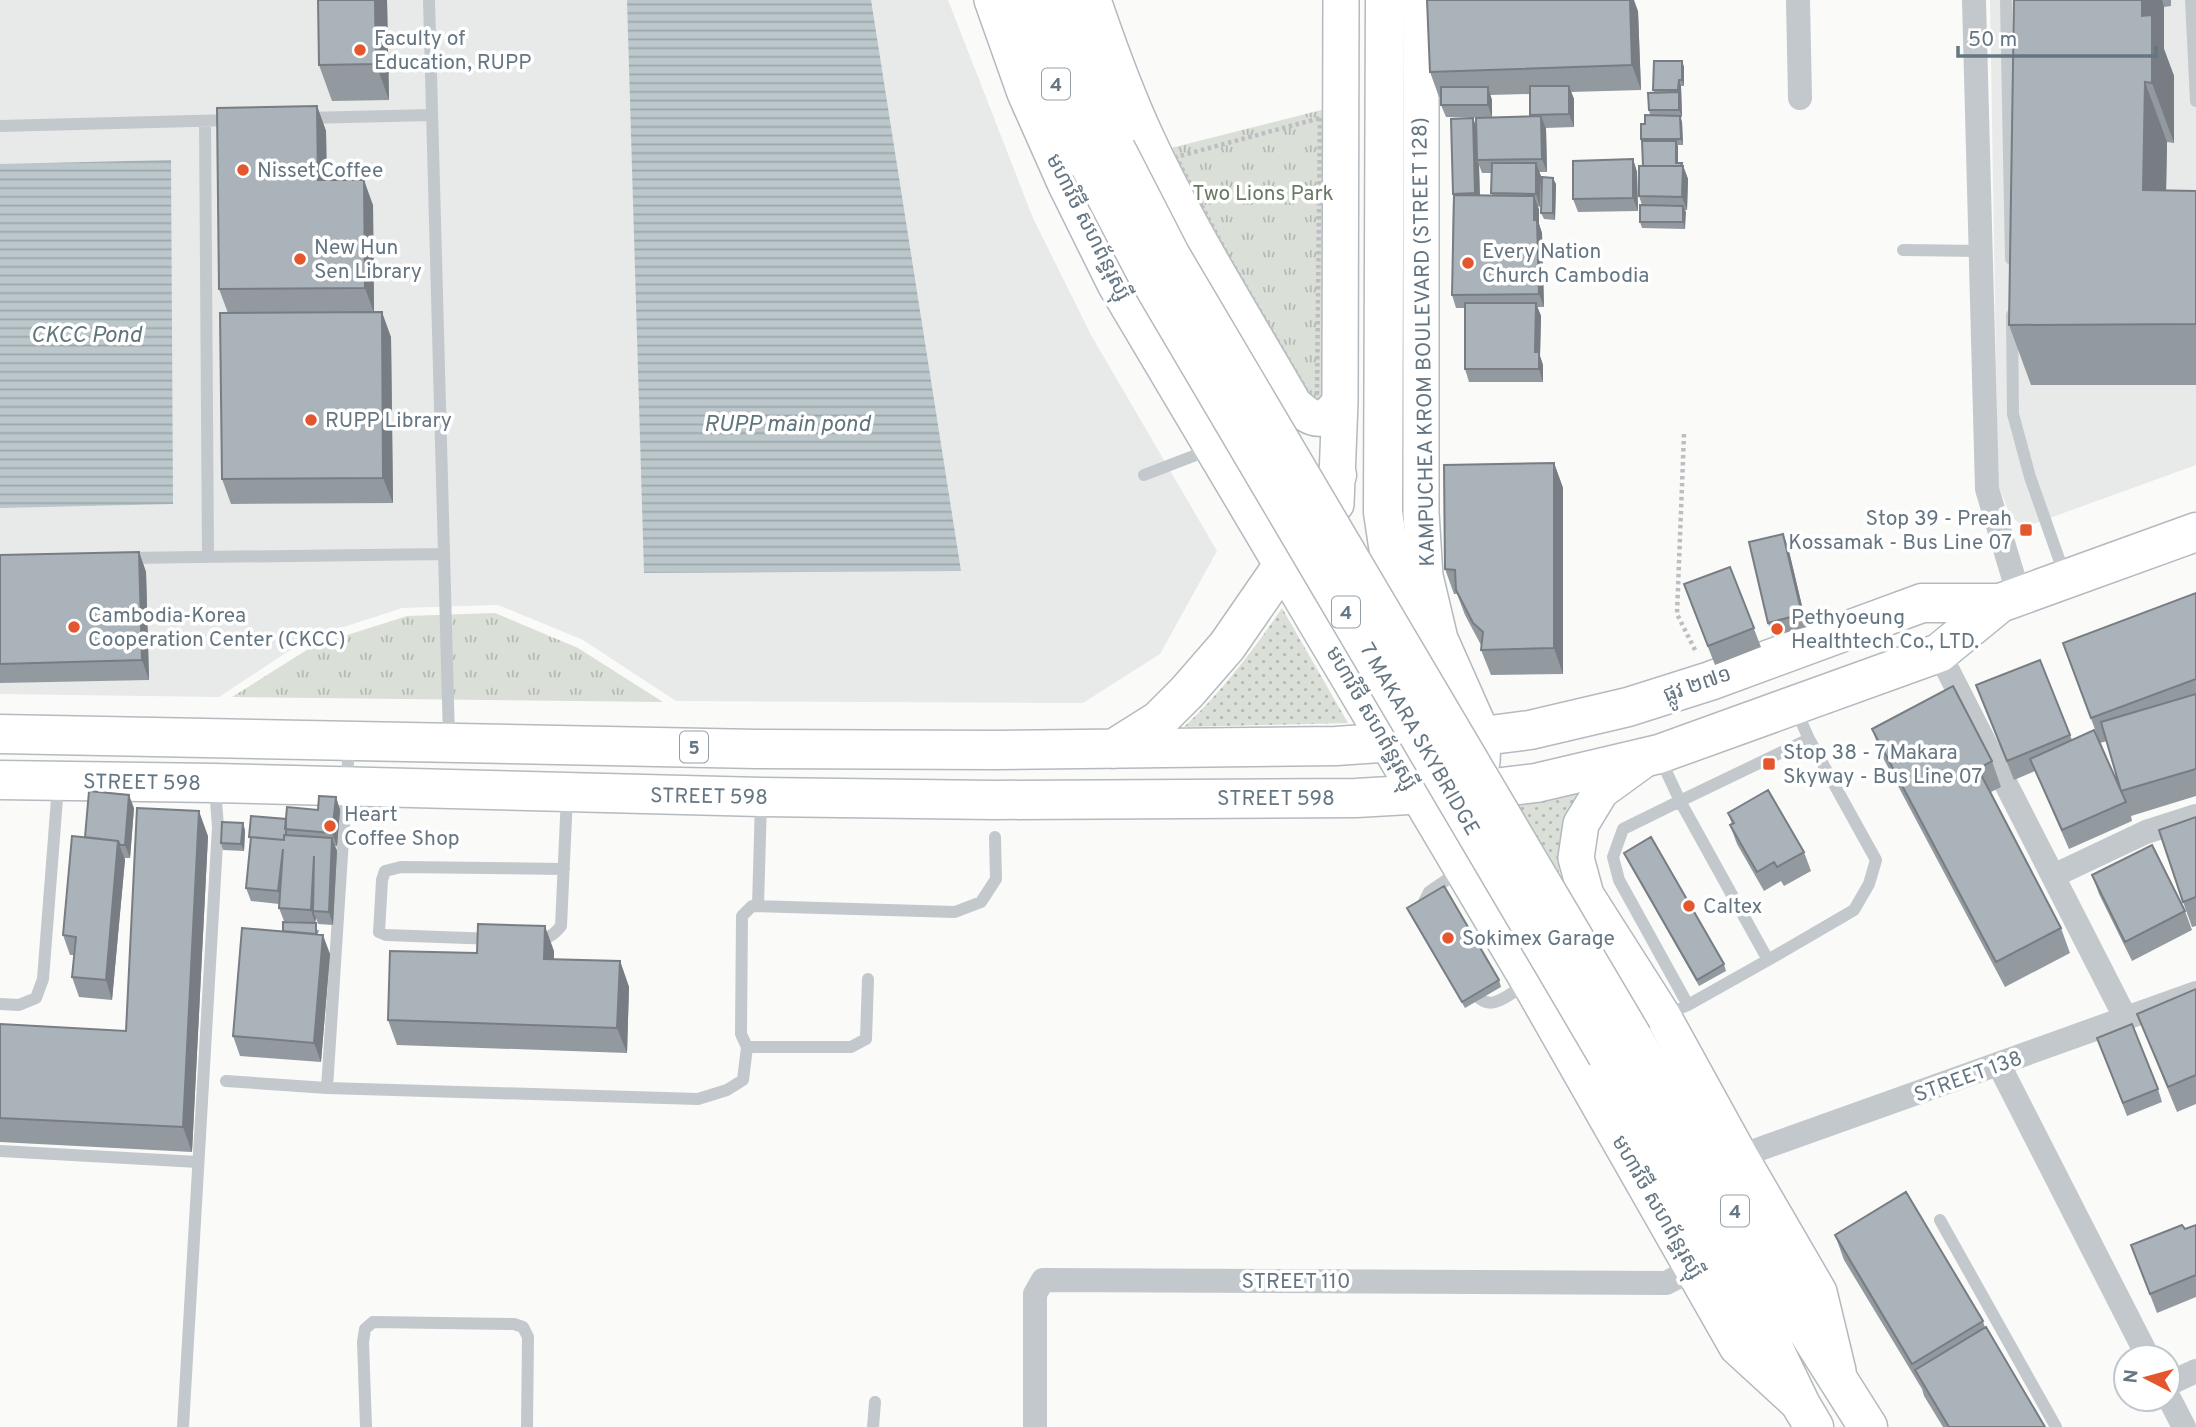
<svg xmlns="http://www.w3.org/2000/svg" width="2196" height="1427" viewBox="0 0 2196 1427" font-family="Overpass,'Noto Sans Khmer',sans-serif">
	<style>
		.built { fill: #e8e9e9 }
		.grass { fill: url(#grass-dots) }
		.park { fill: url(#park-tufts) }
		.water { fill: url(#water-rules) }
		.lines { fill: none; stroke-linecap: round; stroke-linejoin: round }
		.secondary-casing { stroke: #b3babf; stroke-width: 38 }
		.primary-casing { stroke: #b5babe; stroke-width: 41 }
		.trunk-casing { stroke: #b4b9bd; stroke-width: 41 }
		.path { stroke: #bbbfc2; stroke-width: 4.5; stroke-dasharray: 3.5 3.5; stroke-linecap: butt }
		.service { stroke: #c3c8cc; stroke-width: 12 }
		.minor { stroke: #c3c8cc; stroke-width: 24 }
		.secondary { stroke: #fff; stroke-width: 35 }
		.primary { stroke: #fff; stroke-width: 38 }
		.trunk { stroke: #fff; stroke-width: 38 }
		.trunk-bridge-casing { stroke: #b4b9bd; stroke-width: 41; stroke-linecap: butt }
		.trunk-bridge { stroke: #fff; stroke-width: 38 }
		.wall { fill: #929a9f; fill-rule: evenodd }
		.shaded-wall { fill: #777d82 }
		.building { fill: #aab3b9; stroke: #777d82; stroke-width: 2 }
		.poi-dot { fill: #e4572e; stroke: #fff; stroke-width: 2.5 }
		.labels { text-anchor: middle; stroke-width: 7; stroke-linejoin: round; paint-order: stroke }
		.shield { fill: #fff; stroke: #939fa8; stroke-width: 2 }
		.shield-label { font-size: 19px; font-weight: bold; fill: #657683 }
		.poi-label { font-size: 21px; fill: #657683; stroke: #fff; text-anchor: start }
		.park-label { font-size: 21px; fill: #687a64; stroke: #fff }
		.street-label { font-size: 21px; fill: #657683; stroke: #fff }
		.water-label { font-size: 23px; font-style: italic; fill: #60757c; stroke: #fff }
	</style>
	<defs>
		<pattern id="grass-dots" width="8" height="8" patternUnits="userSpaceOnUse" patternTransform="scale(1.75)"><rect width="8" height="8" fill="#dadfd7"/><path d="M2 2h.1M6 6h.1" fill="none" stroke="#b4b9b4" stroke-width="1.8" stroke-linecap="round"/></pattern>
		<pattern id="park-tufts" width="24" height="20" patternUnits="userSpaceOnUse" patternTransform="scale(1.75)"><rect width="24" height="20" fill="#dadfd7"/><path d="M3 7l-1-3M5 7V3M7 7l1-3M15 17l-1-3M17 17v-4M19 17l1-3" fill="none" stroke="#b4b9b4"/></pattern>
		<pattern id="water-rules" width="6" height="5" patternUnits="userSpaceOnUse" patternTransform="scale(1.75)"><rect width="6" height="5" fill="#bbc7cb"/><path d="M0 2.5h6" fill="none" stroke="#9ca6aa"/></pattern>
	</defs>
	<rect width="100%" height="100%" fill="#fafaf8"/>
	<path class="built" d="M0,0H948L1033,218L1091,335L1217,551L1160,654L1083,703L676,701L583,640L498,605L402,608L307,639L219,697L0,694Z
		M1990,0H2196V465L2025,527L2011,517L1998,485Z"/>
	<path class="grass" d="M1282,608L1348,723L1184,727C1224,689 1251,653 1282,608Z
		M1590,784L1560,854L1559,881L1510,911L1517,801Z"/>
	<path class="park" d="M1329,108L1325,393L1319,405L1308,406L1167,149Z
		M495,613L578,648L663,702L232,697L313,646L407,616Z"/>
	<path class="water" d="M627,0H871L961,571L644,573Z
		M171,160L173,504L0,508V164Z"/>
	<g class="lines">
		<defs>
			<path id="secondary" d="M992,0L1025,93L1065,183L1115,284L1529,982L1737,1347L1798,1403
				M1093,0C1109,47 1126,94 1147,139C1189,230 1244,317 1294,404C1314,423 1325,424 1340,401
				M1421,0V513L1425,576L1440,639L1483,736L1482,762
				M1336,504L1340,401L1341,0
				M1645,759L1601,791L1581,824L1576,858L1586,895L1663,1016L1740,1156L1819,1292L1838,1371"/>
			<path id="primary" d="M0,734L757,749L995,750L1336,746L1483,736L1530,730L1628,707L1710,681L1922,603H2000L2196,532
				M1113,749L1159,720L1187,692L1227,646L1283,565L1337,475
				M0,780L214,783L761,797L994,800L1356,798L1461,792L1536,783L1659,754L1939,653L2000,603"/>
			<path id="trunk" d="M1025,0L1053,78L1090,166
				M1060,0L1116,149
				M1385,0L1383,512L1394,586L1415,655
				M1633,1038L1791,1305L1868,1427
				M1607,1055L1762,1324L1801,1405L1814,1427"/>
		</defs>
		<use href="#secondary" class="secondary-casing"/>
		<use href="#primary" class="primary-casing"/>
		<use href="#trunk" class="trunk-casing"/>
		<path class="path" d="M1320,118L1317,393L1312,400L1229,258L1176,157Z
			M1684,434L1677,614L1696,652"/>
		<path class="service" d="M429,0L449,738
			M2006,0L2011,259
			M2191,0L2196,101
			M306,118L432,115
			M205,121L208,557
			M0,126L232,120
			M1903,250L1981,251
			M2012,315L2013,414L2030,477L2065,576
			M1144,475L1209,450
			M126,558L444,554
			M1660,758L1680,801L1623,829L1613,857L1619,880L1688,1005
			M758,906L761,801
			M1426,911L1424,902L1429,892L1461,870
			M494,939L386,935L379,932L382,880L385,871L401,867L564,869
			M533,940C546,940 553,936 561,926L567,796
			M1768,960L1854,910L1869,884L1876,860L1809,739L1796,710
			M868,979L866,1039L851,1047H747L741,1034L742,916L752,906L955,912L981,902L996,879L995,837
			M1470,987C1488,1017 1504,997 1526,984
			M0,1004L19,1005L36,998L43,979L58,786
			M1666,1014L1688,1005L1768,960L1680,801L1809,739
			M226,1081L327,1088L698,1099L727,1090L743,1080L747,1047
			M327,1088L349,746
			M0,1151L198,1162
			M1940,1220L2056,1427
			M183,1427L218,827L215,788
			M366,1427L363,1342L365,1329L373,1322L514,1324L523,1327L528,1337L527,1427
			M873,1427L875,1402"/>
		<path class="minor" d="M1798,0L1800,98
			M1974,0L1987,489L2019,596
			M1939,653L2126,1019
			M2053,876L2146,832L2196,816
			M1999,1065L2148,1357
			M1740,1156L2196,993
			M2168,1384L2196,1371
			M2168,1396L2184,1427
			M1035,1427V1294L1043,1280L1666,1283L1693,1269"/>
		<use href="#secondary" class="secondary"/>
		<use href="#primary" class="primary"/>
		<use href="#trunk" class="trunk"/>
		<defs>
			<path id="trunk-bridge" d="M1116,149L1171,256L1633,1038
				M1090,166L1146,273L1607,1055"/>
		</defs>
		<use href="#trunk-bridge" class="trunk-bridge-casing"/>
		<use href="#trunk-bridge" class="trunk-bridge"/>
	</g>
	<path class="wall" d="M387,0L389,100L332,101L319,65Z
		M2014,0H2171V6L2164,7V49L2174,76V143L2167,142L2166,190L2196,191V385H2031L2009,325Z
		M1638,11L1641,90L1571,92L1574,99V127L1546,128L1547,172H1539L1541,176L1540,207L1538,206L1539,224L1542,233L1544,307H1537L1541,316L1540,356L1543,365V382H1469L1465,369V308H1456L1452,295L1453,194L1476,128L1486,118L1446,117L1441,105V97H1439L1430,72ZM1530,94L1531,117H1492V100L1490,95ZM1479,165L1482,173H1491L1492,195H1480Z
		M1682,61L1684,67V86H1681L1682,117H1680L1682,122L1683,145H1678V163H1682L1688,179L1687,210H1685V229L1642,228L1640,222L1642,205L1639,196L1643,166V143L1641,139L1645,124L1650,115L1649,110L1654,92L1653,90Z
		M317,106L326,131L327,180L373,205L374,312L391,337L393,503L231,504L222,479L228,313L219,289Z
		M1633,159L1637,172L1638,211L1578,212L1573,199Z
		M1556,184L1555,220L1544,219L1541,213Z
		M1554,463L1563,488V674L1491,675L1481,650L1482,647L1465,615L1457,594H1454L1445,569Z
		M1783,534L1788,547L1807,627L1772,636L1768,623Z
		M139,552L146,572L149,680L0,683V555Z
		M1730,567L1761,647L1715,665L1691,604Z
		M2196,593V796L2131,816L2132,821L2069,849L2035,771L2014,780L1976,685L2040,660L2072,740L2121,791L2107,741L2100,743L2063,643Z
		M1872,729L1992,761L2001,787L1991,792L2061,928L2070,953L2005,987L1881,754Z
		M336,797L340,810L337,846H335L337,851L333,925L318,924L316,918L315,923L284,921L279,908V904L251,901L246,888L251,840L249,837L286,819L318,810Z
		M134,808L130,858H125L112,1000L79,997L72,977L74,955H70L63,935Z
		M1728,813L1804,852L1811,871L1784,886L1781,881L1764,891L1737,844L1730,825L1732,824Z
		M2196,817V926L2192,927L2183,902Z
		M245,830L244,851L223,850L221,843Z
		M208,836L192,1152L0,1142V1024L126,1031Z
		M1624,853L1724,964L1726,971L1699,986L1627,859Z
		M2092,875L2185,911L2192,930L2132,961L2099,894Z
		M1407,908L1499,980L1501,987L1465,1008L1410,914Z
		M319,930L318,934L330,954L321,1062L240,1056L233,1036L283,931Z
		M554,951V959L620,961L629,987L627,1053L397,1045L388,1020L477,953Z
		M2196,989V1104L2177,1112L2137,1014Z
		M2097,1038L2158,1089L2162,1102L2127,1116Z
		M2196,1225V1297L2157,1313L2131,1245L2185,1229Z
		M1835,1235L1983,1321L1985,1328L2045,1427H1943L1924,1396L1922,1389L1844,1260Z"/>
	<path class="shaded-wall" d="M375,0H387L389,100L376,64Z
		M1630,0H1634L1638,11L1641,90L1632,65Z
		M2142,0H2162L2164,7V49L2174,76V143L2152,83L2142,16Z
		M1682,61L1684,67V86L1682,80Z
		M1679,80L1681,86L1682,117L1679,110Z
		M2145,82L2167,142L2165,250L2143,190Z
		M1569,86L1574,99V127L1569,114Z
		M1488,87L1492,100V118L1488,105Z
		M317,106L326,131L327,205L318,180Z
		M1541,116L1546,129L1547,172L1542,159Z
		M1680,116L1682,122L1683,145L1681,139Z
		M1473,118L1478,131L1477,160L1479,165L1480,206L1475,193Z
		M1676,141L1678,147V169L1676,163Z
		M1633,159L1637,172L1638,211L1633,198Z
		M1536,163L1541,176L1540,207L1536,194Z
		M1682,163L1688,179L1687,210L1682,197Z
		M1553,178L1556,184L1555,220L1553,213Z
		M364,180L373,205L374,313L365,288Z
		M1534,196L1539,209V224L1542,233L1544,307L1539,294L1534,220Z
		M1683,206L1686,212L1685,229L1683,222Z
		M1536,303L1541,316L1540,356L1543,365V382L1539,369L1535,352Z
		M382,312L391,337L393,503L383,478Z
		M1554,463L1563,488V674L1554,648Z
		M1783,534L1788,547L1807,627L1802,614Z
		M139,552L146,572L149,680L142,660Z
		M129,795L134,808L130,858L125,845Z
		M336,797L340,810L337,846L332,833Z
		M199,811L208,836L192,1152L183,1127Z
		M243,823L245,830L244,851L241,844Z
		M332,838L337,851L333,925L329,912Z
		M118,841L125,860L112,1000L106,980Z
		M283,849V904L278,891Z
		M314,856L313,911L316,918L315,923L311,910Z
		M545,926L554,951L553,984L544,959Z
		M323,935L330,954L321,1062L314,1043Z
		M620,961L629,987L627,1053L617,1028Z"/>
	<path class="building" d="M318,0H375L376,64L319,65Z
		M1427,0H1630L1632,65L1430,72Z
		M2014,0H2142V16L2152,15V83L2145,82L2143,190L2196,191V324L2009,325Z
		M1654,61H1682V80H1679L1678,90H1653Z
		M1530,86H1569V114L1530,115Z
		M1441,87H1488V105H1441Z
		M1679,92V110H1649L1648,93Z
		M317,106L318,180H364L365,288L219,289L217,108Z
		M1645,115L1680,116L1681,139H1641V124H1645Z
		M1541,116L1542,159L1477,160L1476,118Z
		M1473,118L1475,193L1453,194L1451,119Z
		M1642,141H1676V163H1682L1681,166H1643Z
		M1633,159V198L1573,199V161Z
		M1492,163H1536V194L1491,193Z
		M1639,166H1683L1682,197L1639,196Z
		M1542,177L1553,178V213H1541Z
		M1454,195L1534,196V220H1537L1539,294L1452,295Z
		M1640,205L1683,206V222H1640Z
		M1465,303H1536L1535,352H1539V369H1465Z
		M382,312L383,478L222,479L220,313Z
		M1554,463V648L1481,650L1483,632L1473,623L1456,590L1455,570L1445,569L1444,465Z
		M1783,534L1802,614L1768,623L1749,542Z
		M139,552L142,660L0,664V555Z
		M1730,567L1754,628L1708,646L1684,584Z
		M2196,593V679L2091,718L2063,643Z
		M2040,660L2070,735L2007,761L1976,685Z
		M1953,686L1992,761L1978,769L2061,928L1996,962L1872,729Z
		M2196,694V769L2121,791L2101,722Z
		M2094,730L2126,802L2062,830L2030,759Z
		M1768,790L1804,852L1777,867L1774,862L1757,872L1730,825L1734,823L1728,813Z
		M89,791L129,795L125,845H120L118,841L85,837Z
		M319,796L336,797L332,833L285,829L287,807L318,810Z
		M137,808L199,811L183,1127L0,1118V1024L126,1031Z
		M251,816L286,819V835H284V840L249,837Z
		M2196,817V897L2183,902L2159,830Z
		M222,822L243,823L241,844L221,843Z
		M284,835L332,838L329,912L313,911L314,856L311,910L279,908L283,849L278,891L246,888L251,837L284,840Z
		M72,836L118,841L106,980L72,977L76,937L63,935Z
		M1651,837L1724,964L1697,980L1624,853Z
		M2152,845L2185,911L2125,942L2092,875Z
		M1444,886L1499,980L1462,1002L1407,908Z
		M283,922L316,923V934L283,931Z
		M478,924L545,926L544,959L620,961L617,1028L388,1020L390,951L477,953Z
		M242,928L323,935L314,1043L233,1036Z
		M2196,989V1075L2168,1087L2137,1014Z
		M2132,1024L2158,1089L2123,1103L2097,1038Z
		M1906,1192L1983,1321L1912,1364L1835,1235Z
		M2182,1225L2185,1229L2196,1225V1275L2150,1294L2131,1245Z
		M1986,1327L2045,1427H1949L1915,1370Z"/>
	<g class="poi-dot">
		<circle cx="360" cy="50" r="7"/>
		<circle cx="243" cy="170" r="7"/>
		<circle cx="300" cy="259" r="7"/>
		<circle cx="1468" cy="263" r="7"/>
		<circle cx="311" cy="420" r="7"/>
		<rect x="2019" y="523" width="14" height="14" rx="3.5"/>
		<circle cx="74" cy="627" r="7"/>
		<circle cx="1777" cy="629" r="7"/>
		<rect x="1762" y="757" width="14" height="14" rx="3.5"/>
		<circle cx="330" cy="826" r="7"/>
		<circle cx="1689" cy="906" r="7"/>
		<circle cx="1448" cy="938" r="7"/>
	</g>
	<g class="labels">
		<g class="shield">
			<rect x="1042" y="68.5" width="28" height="31" rx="5"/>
			<rect x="1332" y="596.5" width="28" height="31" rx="5"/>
			<rect x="680" y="731.5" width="28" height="31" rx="5"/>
			<rect x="1721" y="1195.5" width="28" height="31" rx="5"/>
		</g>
		<g class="shield-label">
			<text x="1056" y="91">4</text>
			<text x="1346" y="619">4</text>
			<text x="694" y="754">5</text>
			<text x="1735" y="1218">4</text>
		</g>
		<g class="poi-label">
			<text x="374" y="45">Faculty of<tspan x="374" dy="24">Education, RUPP</tspan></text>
			<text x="257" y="177">Nisset Coffee</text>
			<text x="314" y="254">New Hun<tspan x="314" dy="24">Sen Library</tspan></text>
			<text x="1482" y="258">Every Nation<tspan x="1482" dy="24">Church Cambodia</tspan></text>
			<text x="325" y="427">RUPP Library</text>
			<text x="2012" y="525" text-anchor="end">Stop 39 - Preah<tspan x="2012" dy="24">Kossamak - Bus Line 07</tspan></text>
			<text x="88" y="622">Cambodia-Korea<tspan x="88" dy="24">Cooperation Center (CKCC)</tspan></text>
			<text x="1791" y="624">Pethyoeung<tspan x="1791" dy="24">Healthtech Co., LTD.</tspan></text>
			<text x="1783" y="759">Stop 38 - 7 Makara<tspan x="1783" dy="24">Skyway - Bus Line 07</tspan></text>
			<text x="344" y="821">Heart<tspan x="344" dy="24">Coffee Shop</tspan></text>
			<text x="1703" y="913">Caltex</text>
			<text x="1462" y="945">Sokimex Garage</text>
		</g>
		<g class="park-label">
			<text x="1263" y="200">Two Lions Park</text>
		</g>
		<g class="street-label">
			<text transform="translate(1089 227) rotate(63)" y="7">មហាវិថី សហព័ន្ធរុស្ស៊ី</text>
			<text transform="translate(1423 342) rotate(-91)" y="7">KAMPUCHEA KROM BOULEVARD (STREET 128)</text>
			<text transform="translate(1697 684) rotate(-19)" y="7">ផ្លូវ ២៧១</text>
			<text transform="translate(1372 718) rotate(60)" y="7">មហាវិថី សហព័ន្ធរុស្ស៊ី</text>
			<text transform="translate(1420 739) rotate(60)" y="7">7 MAKARA SKYBRIDGE</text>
			<text transform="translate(142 782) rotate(1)" y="7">STREET 598</text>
			<text transform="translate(709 796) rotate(1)" y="7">STREET 598</text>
			<text x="1276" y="805">STREET 598</text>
			<text transform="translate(1968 1076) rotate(-20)" y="7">STREET 138</text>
			<text transform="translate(1658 1207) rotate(60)" y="7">មហាវិថី សហព័ន្ធរុស្ស៊ី</text>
			<text x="1296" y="1288">STREET 110</text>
		</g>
		<g class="water-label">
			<text x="86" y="342">CKCC Pond</text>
			<text x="787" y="431">RUPP main pond</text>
		</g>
	</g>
	<g transform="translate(2147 1378) rotate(276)"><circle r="33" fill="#ffffff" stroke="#c1c8cd" stroke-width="2"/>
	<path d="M0-5L12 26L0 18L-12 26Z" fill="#e4572e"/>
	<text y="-10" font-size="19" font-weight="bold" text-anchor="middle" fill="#657683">N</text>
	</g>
	<path d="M1958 46v10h198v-10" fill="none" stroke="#657683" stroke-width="3.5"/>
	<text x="1968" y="46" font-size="21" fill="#657683" stroke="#ffffff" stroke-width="5" paint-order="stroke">50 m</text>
</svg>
